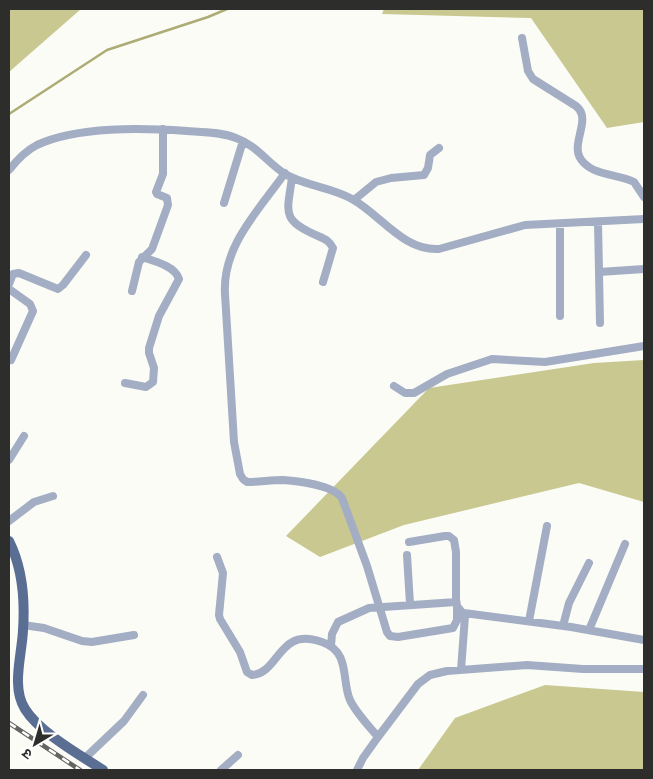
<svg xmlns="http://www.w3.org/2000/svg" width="653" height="779" viewBox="0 0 653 779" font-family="'Public Sans','Noto Sans Devanagari',sans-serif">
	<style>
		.forest { fill: #c8c890 }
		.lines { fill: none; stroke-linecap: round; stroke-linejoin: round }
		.stream { stroke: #acac74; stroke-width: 2.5 }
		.minor { stroke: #a3aec4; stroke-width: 8 }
		.major { stroke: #5a6d93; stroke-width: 10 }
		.rail-casing { stroke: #646462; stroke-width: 4.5 }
		.rail { stroke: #fff; stroke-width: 2.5; stroke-dasharray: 8; stroke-linecap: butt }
	</style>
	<rect width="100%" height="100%" fill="#fcfcf7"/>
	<path class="forest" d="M9,9H81L9,72Z
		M384,9H644V122L607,128L531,18L382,14Z
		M644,360V502L579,483L404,525L320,557L286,536L429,388L594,363Z
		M545,685L644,692V770H418L455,718Z"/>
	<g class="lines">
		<path class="stream" d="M9,114L107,50L208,17L227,9"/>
		<path class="minor" d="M522,38L528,71L533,79L576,106C594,120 566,147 584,163C597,176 618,174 634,182L644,197
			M9,170C17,160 25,151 37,145C78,126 142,128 187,131C203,132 221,132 236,138C256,145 268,163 285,174C305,186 331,187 352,199C381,215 403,251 439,249L525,225L644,219
			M285,173C259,210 222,246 225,294L234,442L240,474L243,479L247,482C259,482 271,480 283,480C298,481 333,485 342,498L367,566L387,632L390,636L398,637L453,628L457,620V606
			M292,178C287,213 281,220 318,236C325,239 330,241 333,248L323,282
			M354,200L376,182L391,178L424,175L428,168L430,155L439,148
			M224,203L243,141
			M598,222L600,323
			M599,272L644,269
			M9,284L13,274L19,273L58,289L63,285L86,255
			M9,289L30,304L33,311L11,360
			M132,291L139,262L152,249L168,205L167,198L157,194L156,192L163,174V129
			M560,316V224
			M125,383L146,387L153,382L154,368L149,353V348L159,316L179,279C175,266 154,261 142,257
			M394,386L405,393H414L447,374L492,359L545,362L644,346
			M9,460L24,436
			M9,521L34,502L53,496
			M409,542L445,536H449L454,540L456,552V599L457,606L465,616L461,670
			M407,555L410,604
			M217,557L223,573L219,615L220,619L240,652L247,672L252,675C280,673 278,626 322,642C351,652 341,680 350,700C356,713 369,726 378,737
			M464,613L571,627L644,640
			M529,621L547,526
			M23,625L44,628L82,641L92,642L134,635
			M563,626L569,603L589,563
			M589,630L625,544
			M331,646L332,634L338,622L369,608L456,602
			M85,758L124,721L143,695
			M221,770L238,755
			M357,770L363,758L378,737L418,684L430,675L447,671L527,665L583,669H644"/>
		<path class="major" d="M9,541C22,567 25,601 23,630C22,655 11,687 25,709C39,732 80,755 103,770"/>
		<defs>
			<path id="rail" d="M9,723L80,770"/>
		</defs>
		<use href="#rail" class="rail-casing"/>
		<use href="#rail" class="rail"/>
	</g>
	<rect width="653" height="779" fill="none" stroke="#2d2d2b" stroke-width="20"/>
	<g transform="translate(35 744) rotate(218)" stroke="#ffffff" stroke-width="4" paint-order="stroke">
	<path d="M0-4L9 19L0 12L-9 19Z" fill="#2d2d2b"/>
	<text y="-8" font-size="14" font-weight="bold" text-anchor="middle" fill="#2d2d2b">उ</text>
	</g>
</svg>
